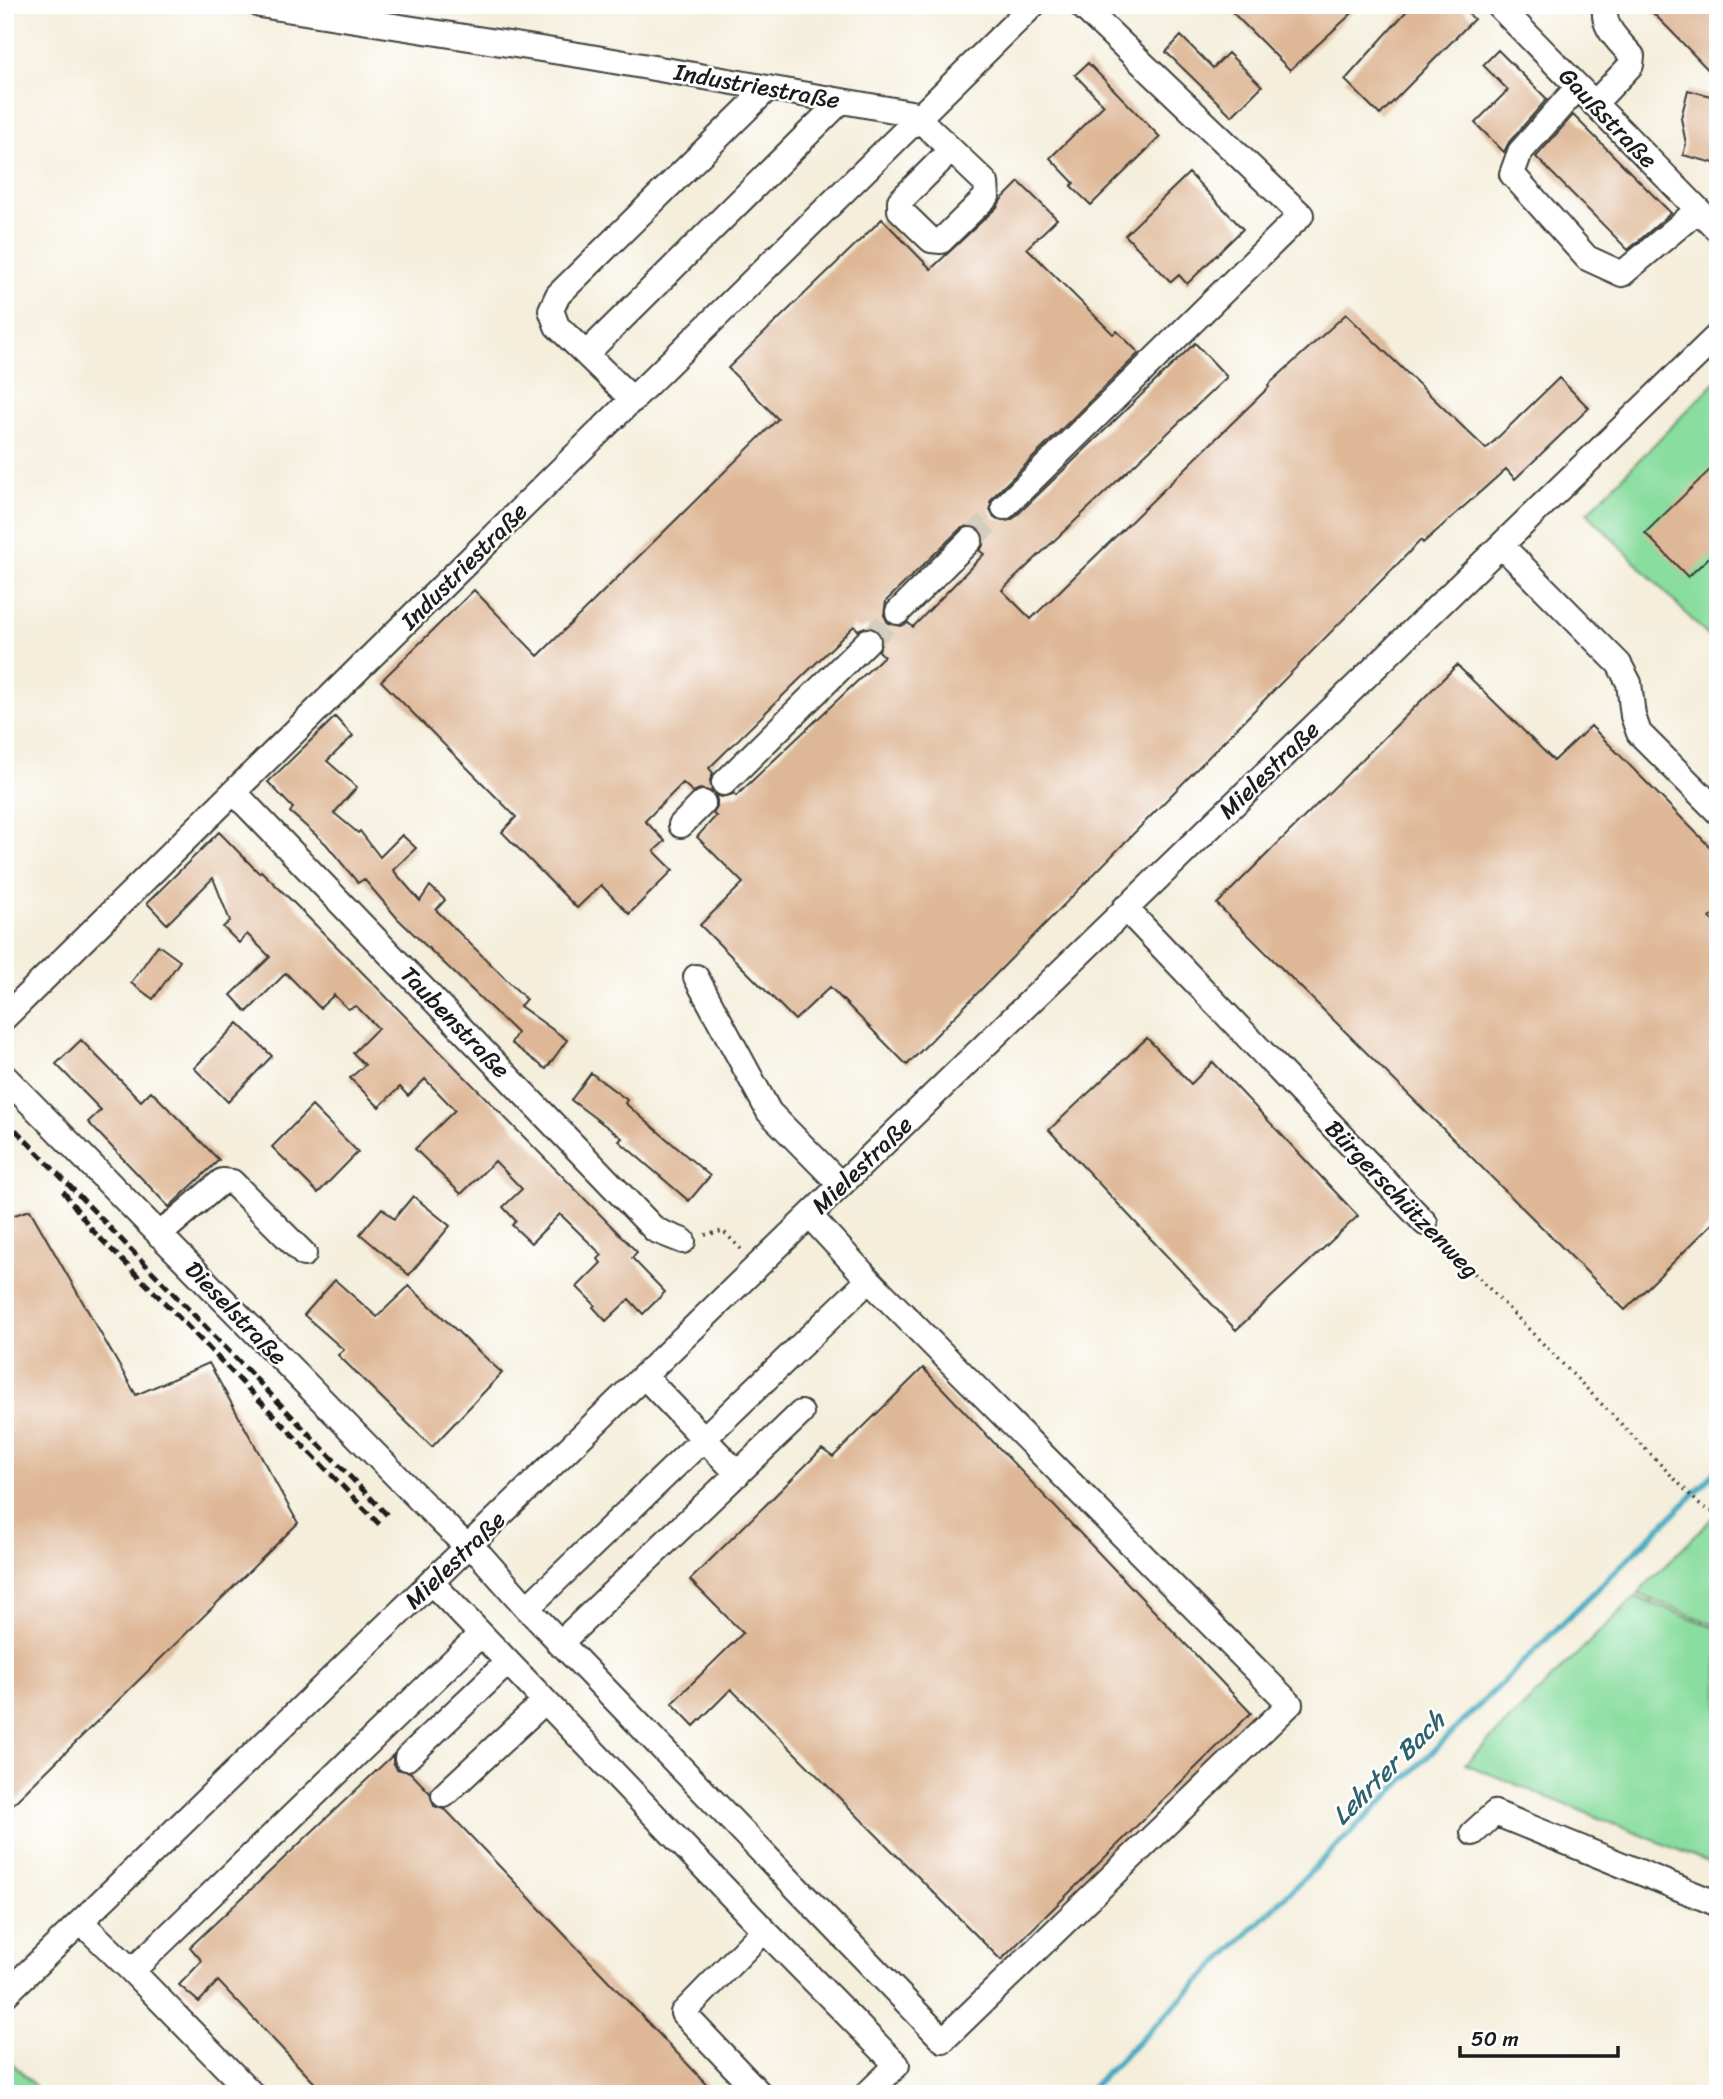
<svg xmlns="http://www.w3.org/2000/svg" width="1723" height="2099" viewBox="0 0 1723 2099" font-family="Sriracha,sans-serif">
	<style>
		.green { fill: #89dd9f; stroke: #527c5e; stroke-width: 2 }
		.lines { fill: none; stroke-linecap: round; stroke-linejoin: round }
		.stream { stroke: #3ea9be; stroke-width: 6 }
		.building { fill: #deb796; fill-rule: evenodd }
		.minor-tunnel { stroke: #d4cebe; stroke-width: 24; stroke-dasharray: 24 12; stroke-linecap: butt }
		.minor-casing { stroke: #3c3c39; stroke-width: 28 }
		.path { stroke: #3c3c39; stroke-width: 3.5; stroke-dasharray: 2 5; stroke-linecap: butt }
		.minor { stroke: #fff; stroke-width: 24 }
		.rail { stroke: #1c1c1c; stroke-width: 5; stroke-dasharray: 10 5; stroke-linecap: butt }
		.labels { text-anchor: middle; stroke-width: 5; stroke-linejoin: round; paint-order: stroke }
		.street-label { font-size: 24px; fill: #1c1c1c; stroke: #fff }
		.water-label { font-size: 26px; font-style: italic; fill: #2d626d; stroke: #fff }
	</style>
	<rect width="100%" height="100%" fill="#fff"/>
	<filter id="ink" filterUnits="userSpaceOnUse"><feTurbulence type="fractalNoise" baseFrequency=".0143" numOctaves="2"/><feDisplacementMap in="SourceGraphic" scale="14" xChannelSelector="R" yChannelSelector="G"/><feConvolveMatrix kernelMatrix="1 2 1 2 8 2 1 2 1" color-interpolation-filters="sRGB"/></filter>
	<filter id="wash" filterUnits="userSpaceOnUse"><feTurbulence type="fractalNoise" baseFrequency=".00686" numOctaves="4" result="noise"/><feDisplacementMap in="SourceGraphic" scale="28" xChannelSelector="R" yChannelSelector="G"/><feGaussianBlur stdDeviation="1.57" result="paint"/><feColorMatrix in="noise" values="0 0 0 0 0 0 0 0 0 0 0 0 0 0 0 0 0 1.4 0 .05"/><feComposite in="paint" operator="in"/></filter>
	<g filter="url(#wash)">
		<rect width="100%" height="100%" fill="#f4eedb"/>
		<path class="green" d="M1718,379V646L1587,513Z
			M1718,1512V1626L1637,1594Z
			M1635,1597L1718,1629V1866L1465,1764Z
			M5,2056L43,2094H5Z"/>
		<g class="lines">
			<path class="stream" d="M1085,2094L1718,1470"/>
		</g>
		<g id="blocks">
			<path class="building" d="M1225,5H1361L1290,70Z
				M1412,5H1459L1474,19L1380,115L1345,80Z
				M1645,5H1718V80L1671,31Z
				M1181,36L1213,68L1228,53L1262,86L1232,116L1166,52Z
				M1498,50L1547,99L1509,142L1504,152L1475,123L1508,90L1483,65Z
				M1088,63L1160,137L1091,205L1071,186L1074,183L1050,158L1104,105L1075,75Z
				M1688,90L1718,98V164L1683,155L1686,144L1681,118Z
				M1573,115L1671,213L1628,250L1536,157Z
				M1189,173L1243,229L1187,284L1179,275L1171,282L1125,235Z
				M1019,182L1057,219L1027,248L1113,334L1117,331L1139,353L994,496L990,502V510L994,518L1007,521L1014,518L1195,343L1227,377L1002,590L1031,619L1269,387L1268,385L1346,314L1486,449L1559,378L1589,408L1515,479L1506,469L1423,543L1421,540L907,1065L830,987L795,1020L700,925L743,883L697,837L716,816L713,814L717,807V800L715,794L721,797L734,794L736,796L884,656L879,651L882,638L878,630L865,627L858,630L854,626L709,768L713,773L710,780L712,792L700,789L693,792L683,783L645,821L665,841L654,851L673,870L629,914L601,885L577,908L502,832L516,817L381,681L474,590L538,656L778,419L728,368L882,219L931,269L997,207L1001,200ZM967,526H974L981,530L984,543L980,551L984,554L913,627L908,623L901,626L888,623L884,615L886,601L960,529Z
				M1718,462V549L1688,577L1645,533Z
				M1457,665L1554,761L1591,726L1718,855V911L1710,918L1718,926V1218L1625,1310L1217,904Z
				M335,717L353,736L327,761L357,787L334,813L358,833L360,831L380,857L402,835L416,848L393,870L420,901L430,886L445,900L436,910L526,999L520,1006L567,1040L546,1069L511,1043L517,1033L398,919L364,879L358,883L326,844L290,812L293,808L268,782Z
				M219,832L259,873L261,871L291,900L637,1252L632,1258L665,1292L643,1314L629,1299L606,1321L593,1307L595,1305L577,1287L601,1263L598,1259L602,1255L560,1214L531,1243L512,1225L516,1221L503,1207L522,1189L495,1161L461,1194L415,1149L455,1110L425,1079L408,1096L400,1087L379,1107L350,1078L365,1065L353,1053L378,1028L356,1006L348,1009L334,995L320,1008L286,973L247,1012L231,995L270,957L247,934L239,943L223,927L230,921L213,878L167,924L147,903Z
				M158,945L180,961L153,999L131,983Z
				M238,1023L272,1056L228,1102L194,1068Z
				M1147,1038L1191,1084L1213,1062L1358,1216L1236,1330L1049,1130Z
				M81,1040L141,1101L151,1091L219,1160L169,1207L88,1122L101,1110L56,1064Z
				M591,1073L627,1100L625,1103L710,1176L689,1201L619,1141L622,1138L571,1100Z
				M312,1106L358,1152L318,1193L272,1147Z
				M413,1196L450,1226L409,1275L360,1234L382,1208L394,1219Z
				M30,1210L136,1395L209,1363L298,1523L5,1812V1218Z
				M335,1280L377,1317L409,1286L502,1373L432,1447L338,1355L344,1350L304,1315Z
				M923,1368L1251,1713L1001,1960L731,1689L694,1726L672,1703L743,1633L690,1580L822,1449L833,1457Z
				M393,1755V1762L397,1769L410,1772L430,1793L434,1806L446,1810L716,2094H325L218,1981L199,2002L179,1985L202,1961L190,1947Z"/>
		</g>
	</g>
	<g filter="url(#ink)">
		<use href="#blocks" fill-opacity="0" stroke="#3c3c39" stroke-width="2"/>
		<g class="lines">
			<path class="minor-tunnel" d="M970,540L1004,507
				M868,641L898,612"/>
			<defs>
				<path id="minor" d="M260,5L585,56L922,115
					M1498,5L1718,230
					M1578,87L1520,152L1512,174L1587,258L1622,274L1698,210
					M1594,104L1631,65L1632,56C1619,41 1600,26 1606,5
					M918,118L986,183L987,196L941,241L931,240L900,210V201L951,150
					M586,354L841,101
					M633,400L557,326L551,310L558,295L768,88
					M1004,507L1301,215L1081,5
					M1502,546L1619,664L1629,683L1633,716L1639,733L1718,812
					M898,612L970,540
					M724,783L868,641
					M235,793L655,1230L683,1241
					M681,825L703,803
					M1125,908L1425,1223
					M696,977L769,1112L841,1185
					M5,1017L1033,5
					M5,1077L418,1498L456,1536L481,1556L527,1608L869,1280L810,1216
					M159,1235L222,1181L232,1182L304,1254
					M644,1376L738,1474
					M527,1608L943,2040L1290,1704L869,1280
					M481,1634L764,1930L897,2065L867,2094
					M559,1644L801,1413
					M407,1758L507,1663
					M444,1795L544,1702
					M1473,1833L1495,1813L1718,1904
					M81,1922L132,1971L481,1634L432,1583
					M132,1971L252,2094
					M5,1995L1718,335
					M760,2094L683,2013L764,1930"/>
			</defs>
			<use href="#minor" class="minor-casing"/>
			<path class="path" d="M705,1235L723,1231L742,1250
				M1440,1238L1700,1505L1711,1511L1718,1508"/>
			<use href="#minor" class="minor"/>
			<path class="rail" d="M5,1119L389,1517
				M63,1191L92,1230L164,1302L381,1526"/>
		</g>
	</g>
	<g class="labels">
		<g class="street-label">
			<text transform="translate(757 86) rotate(10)" y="8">Industriestraße</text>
			<text transform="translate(1608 118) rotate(46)" y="8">Gaußstraße</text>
			<text transform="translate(464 566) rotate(-45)" y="8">Industriestraße</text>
			<text transform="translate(1269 770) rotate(-44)" y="8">Mielestraße</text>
			<text transform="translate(455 1022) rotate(46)" y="8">Taubenstraße</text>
			<text transform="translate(862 1165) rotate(-44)" y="8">Mielestraße</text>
			<text transform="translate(1402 1199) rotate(46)" y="8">Bürgerschützenweg</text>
			<text transform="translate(236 1313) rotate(46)" y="8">Dieselstraße</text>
			<text transform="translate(455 1560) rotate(-44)" y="8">Mielestraße</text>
		</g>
		<g class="water-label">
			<text transform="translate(1388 1768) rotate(-45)" y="9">Lehrter Bach</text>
		</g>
	</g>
	<rect width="1723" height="2099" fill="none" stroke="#fff" stroke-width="28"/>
	<path d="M1460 2046v10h158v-10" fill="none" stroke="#1c1c1c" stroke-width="3.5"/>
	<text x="1471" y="2046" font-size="21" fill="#1c1c1c" stroke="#ffffff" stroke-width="5" paint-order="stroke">50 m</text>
</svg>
